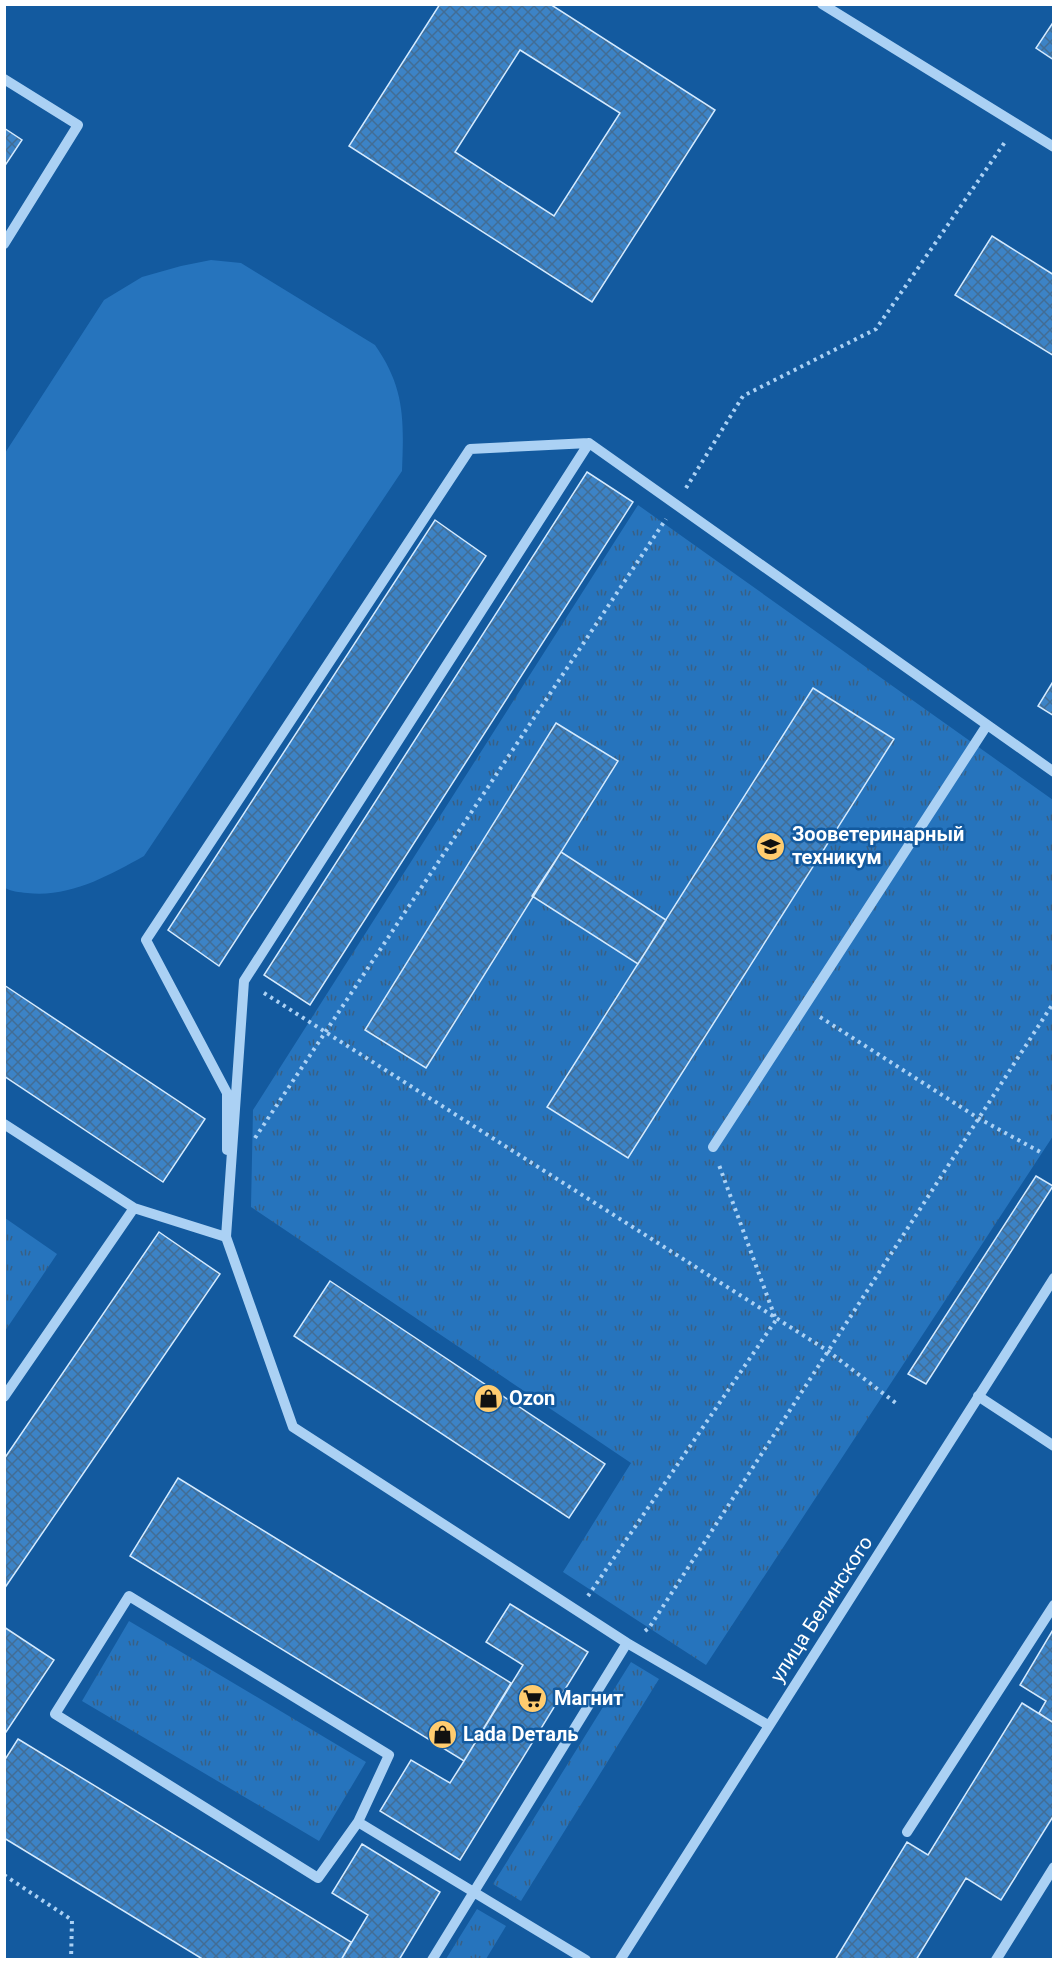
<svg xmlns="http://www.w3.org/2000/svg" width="1058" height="1964" viewBox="0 0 1058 1964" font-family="Roboto,sans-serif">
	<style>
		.grass { fill: url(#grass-tufts) }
		.pitch { fill: #2674bd }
		.building { fill: url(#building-cross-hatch); stroke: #d4eafe; stroke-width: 1.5; fill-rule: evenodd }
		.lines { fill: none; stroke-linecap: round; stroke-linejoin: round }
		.path { stroke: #abd1f4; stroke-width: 4; stroke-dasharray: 3 4.5; stroke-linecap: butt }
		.minor { stroke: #abd1f4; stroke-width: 10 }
		.labels { text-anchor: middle; stroke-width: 5; stroke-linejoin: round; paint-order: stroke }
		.poi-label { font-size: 20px; font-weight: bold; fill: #fff; stroke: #135a9f; text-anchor: start }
		.street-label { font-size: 20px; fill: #fff; stroke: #135a9f }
	</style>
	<defs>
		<pattern id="grass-tufts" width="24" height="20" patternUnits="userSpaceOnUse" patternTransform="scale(1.5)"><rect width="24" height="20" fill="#2674bd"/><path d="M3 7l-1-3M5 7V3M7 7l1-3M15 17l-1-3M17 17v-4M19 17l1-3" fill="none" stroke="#396084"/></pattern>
		<pattern id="building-cross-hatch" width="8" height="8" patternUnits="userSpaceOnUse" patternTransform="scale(1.5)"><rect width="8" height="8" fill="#3c83c6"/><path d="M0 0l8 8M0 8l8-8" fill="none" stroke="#426d95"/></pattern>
	</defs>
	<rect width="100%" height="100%" fill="#135a9f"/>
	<path class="grass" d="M638,505L1053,800V1136L706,1665L563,1572L631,1463L251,1207L253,1110Z
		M5,1218L57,1254L5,1331Z
		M129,1621L366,1762L319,1841L82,1701Z
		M631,1662L659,1679L521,1901L493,1884Z
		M477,1909L506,1926L486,1959H446Z"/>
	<path class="pitch" d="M211,260L241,263L375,345C405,388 404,420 402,471L144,856C108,876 69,898 27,893C19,892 11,892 4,887L5,453L104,300L142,277L181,266Z"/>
	<path class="building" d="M440,4H550L715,110L592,302L349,146ZM520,50L620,113L554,216L455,152Z
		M1054,21V60L1036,48Z
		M4,128L22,140L4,167Z
		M992,236L1054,275V356L955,295Z
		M587,472L633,502L310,1005L264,975Z
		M435,520L486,556L219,966L168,930Z
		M1054,680V716L1038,706Z
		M813,688L894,739L628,1158L547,1107Z
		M556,723L618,761L426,1068L365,1030Z
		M561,852L666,920L638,964L532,896Z
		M4,985L205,1119L163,1182L4,1076Z
		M1036,1176L1053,1186L926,1384L908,1374Z
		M159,1232L220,1274L4,1589V1459Z
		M330,1281L605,1464L569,1518L294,1336Z
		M178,1478L511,1683L464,1761L130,1556Z
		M510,1604L588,1652L460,1860L380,1811L411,1760L450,1783L464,1761L523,1665L486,1642Z
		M4,1627L54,1660L6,1732L4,1731Z
		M1054,1628V1723L1039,1713L1046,1701L1020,1685Z
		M1022,1703L1054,1723V1815L1001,1900L966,1878L916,1960H835L907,1842L928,1855Z
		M18,1739L351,1942L341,1960H204L4,1838V1761Z
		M362,1844L440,1892L399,1960H341L368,1915L332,1893Z"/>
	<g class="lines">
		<path class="path" d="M686,488L743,396L876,329L1005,142
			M264,993L828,1351L897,1404
			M820,1017L978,1118L1042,1153
			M255,1138L666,519
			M588,1596L776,1320L719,1165
			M645,1631L649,1628L1054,1002
			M4,1875L72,1920L71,1960"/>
		<path class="minor" d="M822,4L1054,147
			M4,79L78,125L4,244
			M4,1124L134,1208L226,1237L293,1427L627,1643L768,1725
			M713,1147L987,725
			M227,1150V1093L146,940L470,449L589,443
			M226,1237L244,981L589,443L1054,772
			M978,1396L1054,1446
			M4,1397L134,1208
			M129,1596L389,1755L358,1822L318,1878L55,1714Z
			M358,1822L586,1960
			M907,1832L1054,1605
			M432,1960L627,1643
			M620,1960L1054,1278
			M996,1960L1054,1867"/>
	</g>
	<defs>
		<symbol id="university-disc" viewBox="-11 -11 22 22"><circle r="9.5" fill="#ffcc6f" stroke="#135a9f"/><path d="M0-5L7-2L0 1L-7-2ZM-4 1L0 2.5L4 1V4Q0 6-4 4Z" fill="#111"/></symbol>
		<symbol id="shop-disc" viewBox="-11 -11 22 22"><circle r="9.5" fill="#ffcc6f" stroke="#135a9f"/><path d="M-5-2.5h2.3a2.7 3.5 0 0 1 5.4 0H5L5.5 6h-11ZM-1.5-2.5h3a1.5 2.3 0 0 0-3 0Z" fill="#111"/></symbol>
		<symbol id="supermarket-disc" viewBox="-11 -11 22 22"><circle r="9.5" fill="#ffcc6f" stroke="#135a9f"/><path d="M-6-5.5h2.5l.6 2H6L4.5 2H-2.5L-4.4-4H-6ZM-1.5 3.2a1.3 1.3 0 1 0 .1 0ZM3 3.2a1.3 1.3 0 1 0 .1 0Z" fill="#111"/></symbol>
	</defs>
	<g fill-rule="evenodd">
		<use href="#university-disc" x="754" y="830" width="33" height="33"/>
		<use href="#shop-disc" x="472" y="1382" width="33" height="33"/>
		<use href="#supermarket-disc" x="516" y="1682" width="33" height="33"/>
		<use href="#shop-disc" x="426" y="1718" width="33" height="33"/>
	</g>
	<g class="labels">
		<g class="poi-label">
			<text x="792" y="841">Зооветеринарный<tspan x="792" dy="23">техникум</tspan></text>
			<text x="509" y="1405">Ozon</text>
			<text x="554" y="1705">Магнит</text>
			<text x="463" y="1741">Lada Dеталь</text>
		</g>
		<g class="street-label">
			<text transform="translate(821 1609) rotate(-57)" y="7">улица Белинского</text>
		</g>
	</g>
	<rect width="1058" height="1964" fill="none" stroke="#ffffff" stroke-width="12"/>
</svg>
